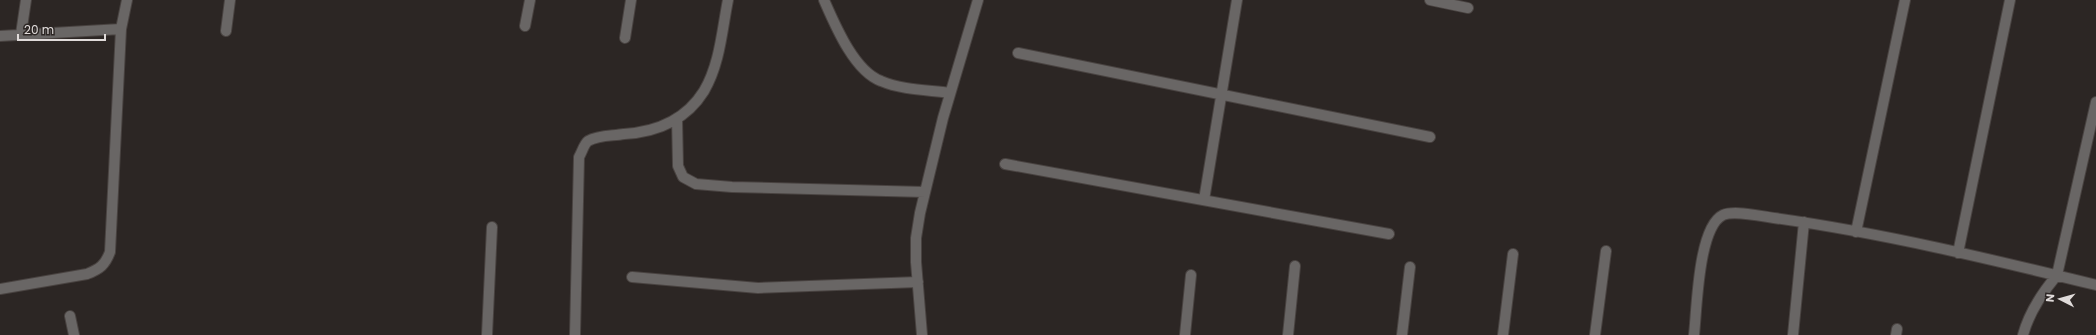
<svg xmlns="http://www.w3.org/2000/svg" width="2096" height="335" viewBox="0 0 2096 335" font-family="Poppins,sans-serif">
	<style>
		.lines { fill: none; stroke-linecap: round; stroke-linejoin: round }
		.minor-casing { stroke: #494341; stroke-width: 12 }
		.minor { stroke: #696665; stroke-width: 10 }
	</style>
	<rect width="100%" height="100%" fill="#2c2624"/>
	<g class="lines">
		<defs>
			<path id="minor" d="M824,0C835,25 854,71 881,81C902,90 928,90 950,93
				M1430,0L1468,8
				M525,26L530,0
				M226,31L230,0
				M21,34L26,0
				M0,36L121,29
				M625,38L631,0
				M1018,53L1430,137
				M677,118L678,166L683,177L696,184L732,187L925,192
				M1005,164L1389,234
				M1204,200L1237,0
				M1856,232L1905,0
				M1958,253L2010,0
				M632,277L758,288L918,282
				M0,289L87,274C100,269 105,265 110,252L121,29L127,0
				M70,316L74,335
				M487,335L492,227
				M575,335L579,157C582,152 584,144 588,141C598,135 612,136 624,134C656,132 686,120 704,91C720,64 722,30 728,0
				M922,335L916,262V238L920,213L943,118L978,0
				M1185,335L1191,275
				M1288,335L1295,266
				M1402,335L1410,267
				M1503,335L1513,254
				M1595,335L1606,251
				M1694,335C1697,309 1698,227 1723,215C1734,210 1761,216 1774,218C1882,233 1990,259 2096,285
				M1793,335L1804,222
				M1896,335L1897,329
				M2023,335C2029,312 2042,293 2057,275L2096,102"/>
		</defs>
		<use href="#minor" class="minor-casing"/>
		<use href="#minor" class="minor"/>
	</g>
	<g transform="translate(2060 299) rotate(276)" stroke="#2c2624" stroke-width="3" paint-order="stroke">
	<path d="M0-3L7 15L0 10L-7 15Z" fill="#e0dbda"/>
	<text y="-6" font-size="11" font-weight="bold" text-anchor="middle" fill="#e0dbda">N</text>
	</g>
	<path d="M18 34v6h87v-6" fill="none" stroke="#e0dbda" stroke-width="2"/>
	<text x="24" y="34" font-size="12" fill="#e0dbda" stroke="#2c2624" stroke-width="3" paint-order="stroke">20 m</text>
</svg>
